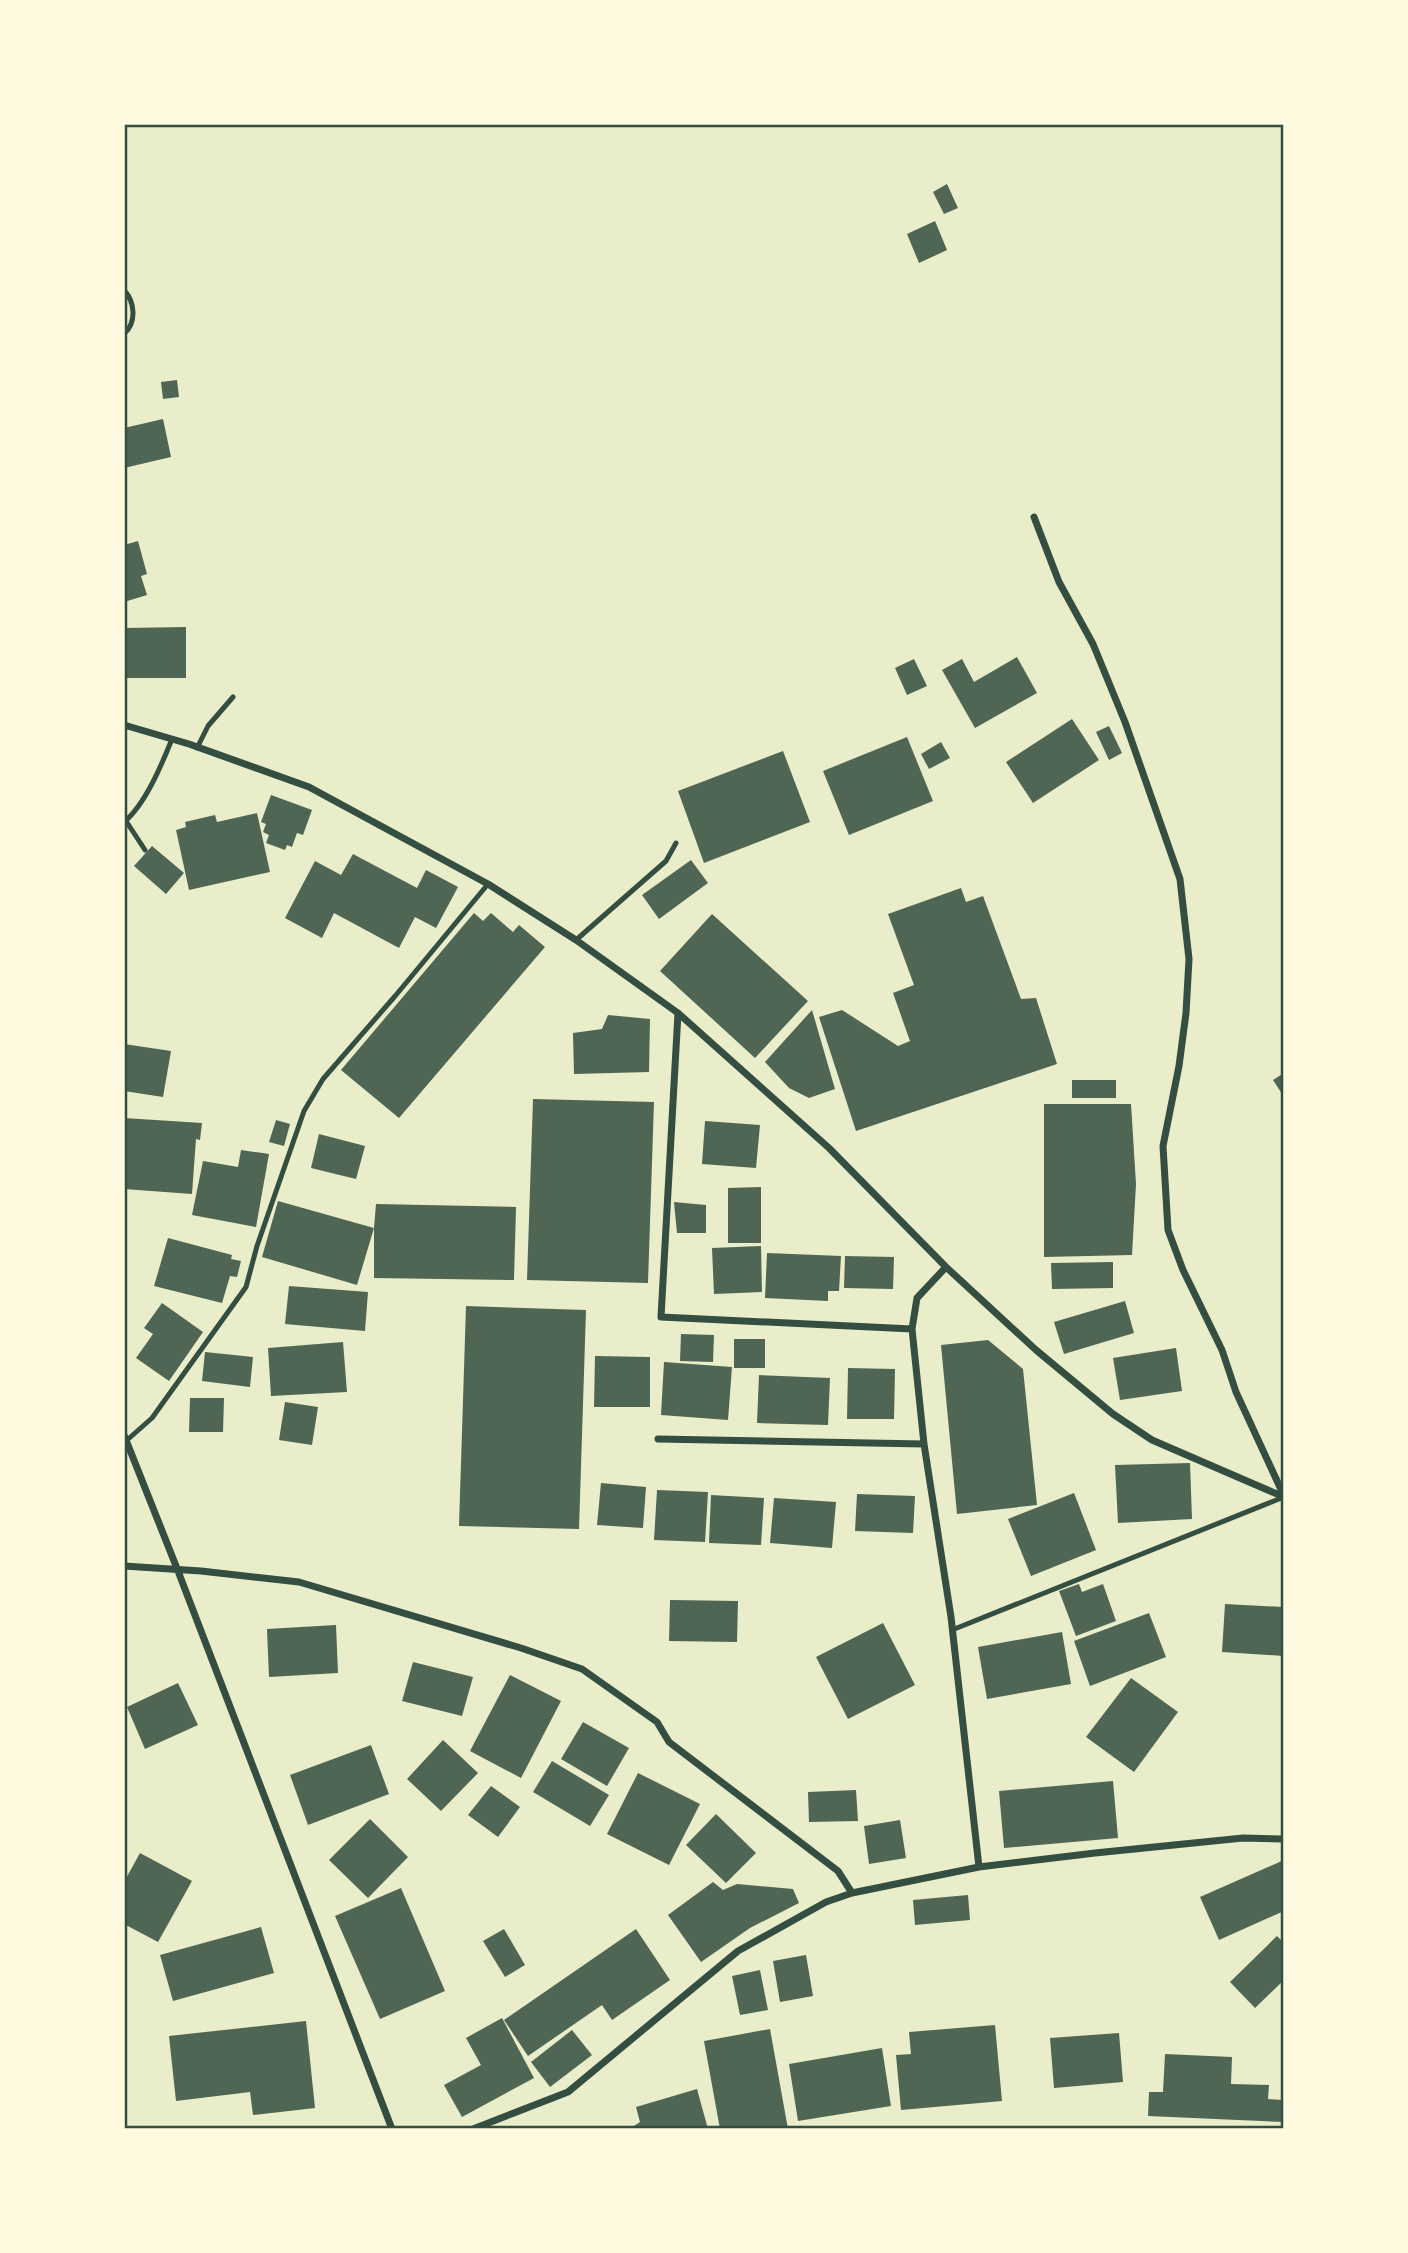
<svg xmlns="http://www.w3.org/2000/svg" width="1408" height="2253" viewBox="0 0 1408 2253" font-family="Signika,sans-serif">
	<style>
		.building { fill: #4f6655 }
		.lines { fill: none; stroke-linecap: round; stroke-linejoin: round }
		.service { stroke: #344e41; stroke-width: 5 }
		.minor { stroke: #344e41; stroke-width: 7 }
		.neatline { fill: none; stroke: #344e41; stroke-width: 2.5 }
	</style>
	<rect width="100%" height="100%" fill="#e9edc9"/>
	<path class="building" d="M947,184L958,208L944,214L933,192Z
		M935,221L947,250L919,263L907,234Z
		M177,380L179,397L163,399L161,382Z
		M163,419L171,457L124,468V428Z
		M138,541L147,574L141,576L147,595L124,602V545Z
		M186,627V678H124V628Z
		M1017,657L1037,693L975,728L942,670L962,659L974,682Z
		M914,659L927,686L907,695L895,668Z
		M1072,719L1099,760L1033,803L1006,762Z
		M1109,726L1122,753L1109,760L1096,732Z
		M907,737L933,801L849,835L823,771Z
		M941,742L950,758L929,769L921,754Z
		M783,751L810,822L704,863L678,791Z
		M271,795L312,810L303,835L297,833L292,847L287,845L285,850L266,843L269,835L263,832L266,824L261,822Z
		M257,813L270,872L189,890L176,830L186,827L185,822L215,815L217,822Z
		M152,846L184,873L166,894L134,866Z
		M353,854L417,888L426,870L458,887L436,928L415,917L399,948L334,913L322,938L285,918L315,861L341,875Z
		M691,860L708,883L659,919L642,895Z
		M961,888L966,902L983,896L1021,999L1036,998L1057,1064L856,1131L819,1017L842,1010L898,1046L910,1041L893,993L914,985L888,914Z
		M474,913L483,921L491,913L513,932L519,925L545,947L399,1118L341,1070Z
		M712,914L808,1001L755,1058L660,971Z
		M812,1010L835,1089L809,1098L789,1088L765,1062Z
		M608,1015L650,1019L649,1072L574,1074L573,1033L602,1029Z
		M124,1044L171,1051L163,1097L124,1091Z
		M1284,1073V1097L1273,1080Z
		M1072,1080H1116V1098H1072Z
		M533,1099L654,1102L648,1283L527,1280Z
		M1044,1104H1131L1136,1184L1132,1255L1044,1257Z
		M124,1118L202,1123L200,1140L196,1139L192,1194L124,1189Z
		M276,1120L290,1124L284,1146L269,1142Z
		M705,1121L760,1125L756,1168L702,1164Z
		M319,1134L365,1146L356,1179L311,1168Z
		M241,1150L269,1154L256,1227L192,1215L203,1161L238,1167Z
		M761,1187V1243H728V1188Z
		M278,1201L374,1228L357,1285L262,1257Z
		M674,1202L706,1205V1233H677Z
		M376,1204L516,1207L514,1280L374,1278V1228Z
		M168,1238L232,1255L231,1259L241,1261L237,1277L230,1276L222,1303L154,1286Z
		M761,1246L762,1292L714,1294L712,1248Z
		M767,1253L841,1256L839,1291H828V1301L765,1298Z
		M845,1256L894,1257L893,1289L844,1288Z
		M1113,1262V1288L1052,1289L1051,1263Z
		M289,1286L368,1292L365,1331L285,1324Z
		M1125,1301L1134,1333L1064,1354L1054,1322Z
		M162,1303L203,1332L169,1381L136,1358L153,1334L144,1328Z
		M466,1306L586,1310L579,1529L459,1526Z
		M681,1334L714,1335L713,1362L680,1361Z
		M734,1339H765V1368H734Z
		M988,1340L1023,1369L1037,1505L957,1514L941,1345Z
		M343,1342L347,1392L271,1396L268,1348Z
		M1176,1348L1182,1391L1120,1400L1113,1358Z
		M205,1352L253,1357L250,1387L202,1381Z
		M595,1356L650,1357V1407H594Z
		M664,1362L732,1367L728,1420L661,1415Z
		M848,1368L895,1369L894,1419H847Z
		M759,1375L830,1378L828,1425L757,1423Z
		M190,1398H224L223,1432H189Z
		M285,1402L318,1407L312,1445L279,1440Z
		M1190,1463L1192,1519L1118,1523L1115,1465Z
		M601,1483L646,1487L643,1528L597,1525Z
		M657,1490L708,1492L705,1542L654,1540Z
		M1074,1493L1096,1550L1031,1576L1008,1519Z
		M857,1494L915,1496L913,1533L855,1531Z
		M711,1495L764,1498L761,1545L709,1543Z
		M774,1498L836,1502L832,1548L770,1543Z
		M1079,1584L1082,1592L1103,1584L1116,1621L1076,1636L1059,1591Z
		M670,1600L738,1601L737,1642L669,1641Z
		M1225,1604L1284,1607V1656L1222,1652Z
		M1149,1613L1166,1657L1090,1686L1074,1641Z
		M883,1623L915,1685L848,1719L816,1657Z
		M336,1625L338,1673L269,1677L267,1629Z
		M1062,1632L1071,1684L987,1699L978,1647Z
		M413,1662L473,1677L462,1716L402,1701Z
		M510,1675L561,1701L521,1778L470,1751Z
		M1131,1678L1178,1712L1134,1772L1086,1737Z
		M178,1683L198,1725L145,1749L127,1707Z
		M583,1722L629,1748L607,1786L561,1759Z
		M443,1740L478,1773L441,1811L407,1779Z
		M371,1745L389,1794L308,1825L290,1775Z
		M552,1761L609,1795L590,1826L533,1792Z
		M638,1773L700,1804L669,1865L607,1834Z
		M1113,1781L1118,1838L1004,1848L999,1791Z
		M491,1786L520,1807L498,1837L468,1815Z
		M856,1790L858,1821L809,1822L808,1792Z
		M716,1814L756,1853L726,1883L686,1845Z
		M370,1819L408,1857L368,1898L329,1860Z
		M900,1820L906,1858L869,1864L864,1826Z
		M140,1853L192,1881L158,1942L124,1924V1882Z
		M1284,1860V1911L1219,1940L1200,1897Z
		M713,1882L723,1890L737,1884L793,1889L799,1903L750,1928L701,1962L668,1915Z
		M401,1888L445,1991L380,2019L335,1916Z
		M968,1895L970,1920L915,1925L913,1900Z
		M261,1927L274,1973L173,2001L160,1955Z
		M504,1929L525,1965L505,1977L483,1941Z
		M636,1929L670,1980L612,2020L602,2005L528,2056L504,2020Z
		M1277,1936L1284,1943V1980L1255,2008L1230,1982Z
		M806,1955L813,1996L780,2002L773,1961Z
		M760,1970L768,2010L740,2015L732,1976Z
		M502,2018L534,2078L462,2117L444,2085L481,2065L466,2038Z
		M306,2021L315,2108L253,2115L250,2092L176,2101L169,2036Z
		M995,2025L1002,2101L901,2110L896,2055L911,2054L909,2032Z
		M770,2029L788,2129H720L704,2041Z
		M572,2030L592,2055L550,2087L531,2062Z
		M1119,2033L1123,2082L1054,2088L1050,2038Z
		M882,2048L891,2106L798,2121L789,2064Z
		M1165,2054L1232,2057L1231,2084L1269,2085L1268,2099L1284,2100V2122L1148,2116L1149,2092H1163Z
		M697,2089L708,2129H635L634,2126L640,2122L636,2107Z"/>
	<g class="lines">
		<path class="service" d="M124,290C135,302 137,322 124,334
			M197,748L208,726L233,697
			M126,821L145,850
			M124,822C145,805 162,764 172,739
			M576,940L666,861L676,843
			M126,1441L152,1418L246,1287L257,1246L304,1111L323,1079L396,995L488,884
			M952,1630L1284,1497"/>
		<path class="minor" d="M1034,517L1059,582L1093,644L1125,722L1180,879L1189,959L1186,1013L1179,1066L1163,1146L1168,1230L1183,1270L1222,1350L1236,1392L1284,1496
			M124,725L189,744L309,787L488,884L576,940L678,1013L829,1148L946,1267L1036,1350L1113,1414L1152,1440L1284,1497
			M678,1013L661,1317L912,1329
			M946,1267L917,1298L912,1329L924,1444L951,1617L979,1867
			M124,1435L178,1571L392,2129
			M658,1439L924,1444
			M124,1566L201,1571L299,1582L521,1648L582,1669L657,1722L669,1742L838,1871L852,1893
			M473,2129L568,2092L738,1951L826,1902L852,1893L979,1867L1095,1853L1243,1838L1284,1839"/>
	</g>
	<rect width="1408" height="2253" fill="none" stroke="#fefae0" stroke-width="252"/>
	<rect x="126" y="126" width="1156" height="2001" class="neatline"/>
</svg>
